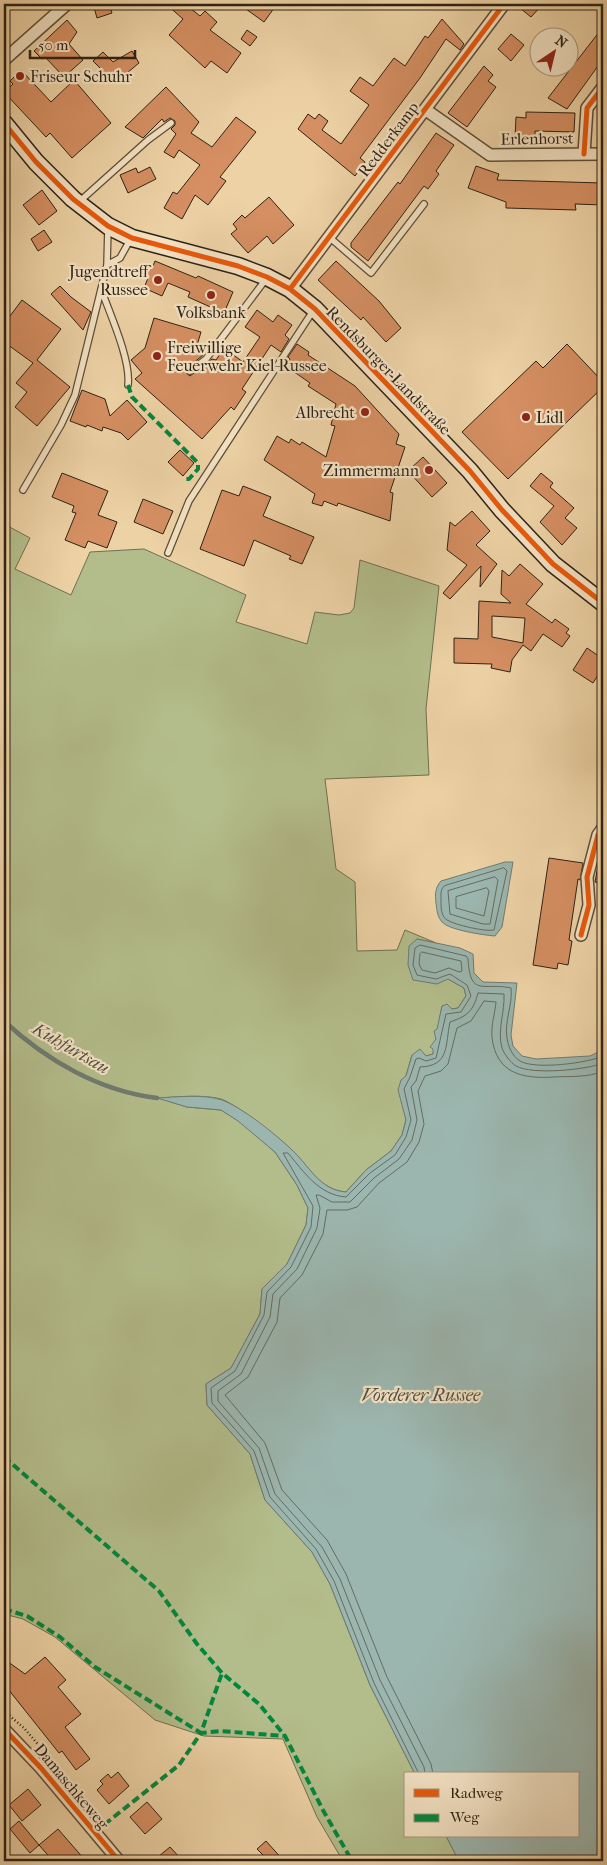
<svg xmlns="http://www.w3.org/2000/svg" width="607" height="1865" viewBox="0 0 607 1865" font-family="'IM FELL French Canon',serif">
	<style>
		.green { fill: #b3bd8b; stroke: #707050 }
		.water { fill: #9bb6af; stroke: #6f7b71 }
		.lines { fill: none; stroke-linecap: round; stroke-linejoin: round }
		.shore { stroke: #646c62; stroke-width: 1 }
		.stream { stroke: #6f7b71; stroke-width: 4.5 }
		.building { fill: #d58f62; stroke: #2e2214; fill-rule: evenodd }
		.lane-casing { stroke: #5e4e38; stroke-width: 8 }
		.street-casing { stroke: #5e4e38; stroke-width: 14 }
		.secondary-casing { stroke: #2e2214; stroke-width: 19 }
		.path { stroke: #2e2214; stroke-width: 2.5; stroke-dasharray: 1 2.5; stroke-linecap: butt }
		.lane { stroke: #f3e2c4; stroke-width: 5.5 }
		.street { stroke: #f3e2c4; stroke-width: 11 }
		.secondary { stroke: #f3e2c4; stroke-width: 16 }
		.quiet { stroke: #00873e; stroke-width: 4; stroke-dasharray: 8 4; stroke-linecap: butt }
		.cycleway-casing { stroke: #f3e2c4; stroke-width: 8 }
		.cycleway { stroke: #e8590c; stroke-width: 5 }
		.poi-dot { fill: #8f2418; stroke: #f3e2c4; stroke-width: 2 }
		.labels { text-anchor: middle; stroke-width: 4.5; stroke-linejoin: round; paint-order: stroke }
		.poi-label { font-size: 16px; fill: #2e2214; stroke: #f3e2c4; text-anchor: start }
		.street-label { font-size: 16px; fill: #2e2214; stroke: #f3e2c4 }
		.water-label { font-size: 18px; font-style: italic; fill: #4f4e42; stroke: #f3e2c4 }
	</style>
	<rect width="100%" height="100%" fill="#edd2a5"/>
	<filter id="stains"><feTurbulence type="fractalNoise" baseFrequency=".004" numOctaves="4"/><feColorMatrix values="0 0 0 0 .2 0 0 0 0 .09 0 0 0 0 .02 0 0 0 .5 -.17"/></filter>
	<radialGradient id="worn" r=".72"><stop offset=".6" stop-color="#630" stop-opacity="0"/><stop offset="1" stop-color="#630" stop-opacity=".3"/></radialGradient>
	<path class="green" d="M4,524L30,538L15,569L71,595L90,552L144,549L246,595L236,622L307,644L315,612L339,615L350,613L354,608L360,560L439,586L426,709L429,775L325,779L336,869L355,882L357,951L397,950L405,930L436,943L417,939L448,979L464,988L466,996L458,1008L452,1009L442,1006L433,1054L426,1056L422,1054L412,1055L406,1076L404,1106L406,1120L402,1135L391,1151L366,1170L346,1192C321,1190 309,1168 293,1151C281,1139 236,1104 221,1099C201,1094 178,1097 159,1098L187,1107L221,1110L239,1121L275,1152L297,1185L308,1208L306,1225L287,1264L262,1289L260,1314L231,1368L206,1384L207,1405L250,1454L265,1500L312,1552L330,1584L370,1685L415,1774H406V1836H446L459,1861H343L317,1817L283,1739L204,1736L155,1720L55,1637L23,1619L4,1614V1021L18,1033L4,1019Z"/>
	<path class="water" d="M505,862H513L502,927L495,936C483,935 449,930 442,922C437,916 437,910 436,903C435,894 435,888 441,881Z
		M417,939L460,948L473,954L474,973L483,982L517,983L511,1035L513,1046L522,1056L536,1059L590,1056L603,1050V1861H459L446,1836H578V1774H415L370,1685L330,1584L312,1552L265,1500L250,1454L207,1405L206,1384L231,1368L260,1314L262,1289L287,1264L306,1225L308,1208L297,1185L275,1152L238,1121L221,1110L187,1107L157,1098C175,1097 205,1094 222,1100C243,1108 274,1133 291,1149C309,1165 319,1190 346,1192L366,1170L391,1151L402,1135L406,1120L398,1090L401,1080L406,1076L412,1055L420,1049L426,1056L433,1054V1049L430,1047L436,1039L434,1031L437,1029L442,1006L447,1004L452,1009L458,1008L466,996L464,988L448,979L437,984L413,980L408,965L409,946Z"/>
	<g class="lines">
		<path class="shore" d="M504,868L507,871L494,930C486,932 455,925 447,920C441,916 441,908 441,901C441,895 440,890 444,886Z
			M495,877L498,880L490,924H483L450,914L448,891Z
			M487,888L489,891L484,916L456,908V897Z
			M422,952L461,961L462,971L459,972L449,968L435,973L422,970L419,964L420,954Z
			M419,1774L374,1683L334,1581L316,1549L270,1497L254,1451L212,1403L211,1388L235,1371L264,1315L267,1292L291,1267L311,1227L313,1206L283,1153H288C304,1172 319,1195 346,1197L370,1173L395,1155L406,1137L411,1120L404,1089L410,1077L416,1059L419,1058L426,1061L436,1058L446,1014L461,1012L471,996L467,985L450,974L436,979L417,975L413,965L415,948L420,945L466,956L468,959C470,998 484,982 511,988C513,1004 504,1022 507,1038C508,1046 512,1056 520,1061C535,1070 588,1063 603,1056
			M425,1774L424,1767L380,1680L340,1579L322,1547L275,1494L259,1448L218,1401V1391L241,1374L270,1317L273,1294L297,1269L317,1228L320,1208L316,1195H319L332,1202H350L374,1178L399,1159L412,1140L417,1120L411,1087L416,1081L420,1067C450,1066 445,1045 450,1022C467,1016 473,1012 478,993L504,994C505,1012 497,1030 502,1048C504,1054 511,1063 516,1066C532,1075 587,1070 603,1063
			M433,1774L431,1764L387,1677L346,1574L327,1540L282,1490L265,1443L225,1395L248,1377L277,1322L280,1298L302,1275L323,1234L327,1210H347L357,1207L379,1183L407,1162L419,1142L424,1124L418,1091L425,1076L441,1071L448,1064L457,1028L471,1021L484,1001L496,1002C495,1013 491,1025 492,1037C496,1074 523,1079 554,1077C570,1076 588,1078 603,1071"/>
		<path class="stream" d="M4,1021C46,1060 99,1091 157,1098"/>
	</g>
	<path class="building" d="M93,4H109L112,13L97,18Z
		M166,4H185L200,16L205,11L217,22L210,30L241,53L227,73L211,61L205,68L169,35L183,19Z
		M239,4H277L264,22Z
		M515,4H543L531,17Z
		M442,19L464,44L460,50L446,39L420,78L360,158L365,162L355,176L298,129L308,114L315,119L319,114L328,121L322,130L341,144L369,105L350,91L360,77L373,86L394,58L405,66L425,36L428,38Z
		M67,20L77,32L69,44L83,60L64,77L45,57L42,59L34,51Z
		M603,27V59L567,109L548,98Z
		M247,30L257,37L250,46L241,39Z
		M511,34L524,45L511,61L498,49Z
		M132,51L139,63L115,83L93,61L103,52L113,62Z
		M484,66L493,75L488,81L496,87L467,127L448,113Z
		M21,70L51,102L74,80L111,123L72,158L50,133L46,137L4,92L13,84L10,81Z
		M166,87L199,122L191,133L212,147L236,117L256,132L220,177L226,181L208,205L195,195L182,219L164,208L173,192L177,194L200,165L179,150L174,158L164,152L176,134L171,129L175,125V121L170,118L164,122L162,119L143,138L125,127Z
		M526,112L575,113L574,132L535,131V138H515L516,117L526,118Z
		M436,133L454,145L436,171L439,174L428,189L424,186L368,261L351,247V243L398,182L400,184Z
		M476,166L499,174L497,180L603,183V205L575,204L576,210L506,208V202L468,188Z
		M150,167L156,179L128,193L120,175L136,168L138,173Z
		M42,190L57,211L39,225L23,205Z
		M269,197L294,225L273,244L267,236L248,253L231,234L237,229L233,224L242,215L245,218Z
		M44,230L52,242L38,251L31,239Z
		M155,261L196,278L198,276L233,292L224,313L188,297L190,292L168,283L162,296L144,288L148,278L144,276L149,265L153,266Z
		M336,261L379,301L401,328L386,342L363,317L361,320L318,280Z
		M60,286L71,297L91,312L83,330L51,294Z
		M22,300L61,329L37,360L70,387L37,426L15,407L27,392L16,383L33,363L4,342V324Z
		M257,310L273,322L278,315L292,325L285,335L289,339L281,352L271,345L242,389L246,392L234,410L231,407L202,439L135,379L142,373L131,360L145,348L154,318L201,332L195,352L203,355L186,369V373L190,376L212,359L216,360L224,348L243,362L260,337L245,327Z
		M297,344L309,352L308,355L355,386L399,434L396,444L405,447L390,492L393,493L390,521L338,503L337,506L324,501L322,506L312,503L315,494L264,460L277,436L289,443L291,439L300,445L302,442L326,457L335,426L331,425L336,404L308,386L310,383L290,369L292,366L288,362L290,359L288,357Z
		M567,344L603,382V387L508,479L462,432L536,361L543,368Z
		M82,390L105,399L110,416L127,400L147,422L128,440L121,433L103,427L102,431L87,425L86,427L70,421Z
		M180,450L194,463L183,476L168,462Z
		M423,457L447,483L432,497L408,471Z
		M62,473L108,491L98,515L117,522L107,548L88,541L85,548L65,540L76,513L72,512L74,506L52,497Z
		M541,473L553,483L550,487L574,508L565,518L577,528L562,545L540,522L554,506L530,486Z
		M243,486L271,497L263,516L314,537L302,564L289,559L291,556L254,540L244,566L200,549L222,490L239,496Z
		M143,499L173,511L163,534L134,522Z
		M472,511L490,531L476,545L497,564L480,587L481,566L450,599L443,593L467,565L447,550L450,522L455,526Z
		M520,564L543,584L526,604L552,623L555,619L569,629L566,633L570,636L562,647L543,634L531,651L523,645L512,660L510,672L491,668L492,664L454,663V638L478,639L479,601L511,603L501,594L502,570L509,576ZM492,616L525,618L523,643L492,637Z
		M587,648L603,659V667L593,683L573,670Z
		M549,858L583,863L580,880L578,879L569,940L572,941L568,965L558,963L557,969L533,965Z
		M598,866H603V884L595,882Z
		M45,1657L66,1680L58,1687L81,1714L65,1727L90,1759L76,1770L62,1751L59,1753L4,1684V1659L25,1674Z
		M118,1772L129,1786L109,1804L97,1790L103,1784L100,1781L108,1774L111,1778Z
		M28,1789L41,1805L22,1821L9,1805Z
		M147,1802L162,1819L145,1834L130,1817Z
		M19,1821L39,1845L30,1853L10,1829Z
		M58,1829L78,1852L86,1861H53L39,1845Z
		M266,1841L284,1861H269L257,1849Z
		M170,1847L183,1861H153Z"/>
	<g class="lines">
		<defs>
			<path id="lane" d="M79,202L148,140L171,123
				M329,237L371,273L424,204
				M107,265L120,258L130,240
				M101,289C110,314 131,360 128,385
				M190,371L206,359L266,279
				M23,490L61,425L75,395L107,265L108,227
				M168,553L189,501L313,311"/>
			<path id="street" d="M4,60L67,4
				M426,110L490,155L603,154
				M584,154L587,108L603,87
				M290,289L504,4
				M581,935L589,905L587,877L598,835L603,828
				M4,1729L41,1768L119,1861"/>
			<path id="secondary" d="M4,123L36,162L73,199L108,226L132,238L238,266L267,277L290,289L315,309L470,471L502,510L553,564L603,603"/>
		</defs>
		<use href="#lane" class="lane-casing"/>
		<use href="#street" class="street-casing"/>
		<use href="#secondary" class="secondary-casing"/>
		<path class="path" d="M4,1711L24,1728L42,1749"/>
		<use href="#lane" class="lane"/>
		<use href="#street" class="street"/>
		<use href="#secondary" class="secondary"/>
		<path class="quiet" d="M128,385L132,397L198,463V469L189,479H185
			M4,1457L159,1591L197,1644L222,1673L259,1704L285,1736L324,1812L352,1861
			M4,1609L27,1616L60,1637L95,1667L201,1733L222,1673
			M95,1832L179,1765L201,1733L220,1731L285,1736"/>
		<defs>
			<path id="cycleway" d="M4,123L36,162L73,199L108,226L132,238L238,266L267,277L290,289L315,309L470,471L502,510L553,564L603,603
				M584,154L587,108L603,87
				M290,289L504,4
				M581,935L589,905L587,877L598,835L603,828
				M4,1729L41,1768L119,1861"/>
		</defs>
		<use href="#cycleway" class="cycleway-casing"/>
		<use href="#cycleway" class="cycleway"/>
	</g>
	<g class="poi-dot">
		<circle cx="20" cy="76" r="5"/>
		<circle cx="158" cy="280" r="5"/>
		<circle cx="211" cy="295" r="5"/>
		<circle cx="157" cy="356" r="5"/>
		<circle cx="365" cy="412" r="5"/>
		<circle cx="526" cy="417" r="5"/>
		<circle cx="429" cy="470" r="5"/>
	</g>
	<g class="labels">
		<g class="poi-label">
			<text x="30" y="82">Friseur Schuhr</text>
			<text x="148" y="277" text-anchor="end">Jugendtreff<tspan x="148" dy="18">Russee</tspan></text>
			<text x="211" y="318" text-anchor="middle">Volksbank</text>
			<text x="167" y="353">Freiwillige<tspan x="167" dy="18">Feuerwehr Kiel-Russee</tspan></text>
			<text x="355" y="418" text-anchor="end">Albrecht</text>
			<text x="536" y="423">Lidl</text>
			<text x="419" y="476" text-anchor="end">Zimmermann</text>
		</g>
		<g class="street-label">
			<text transform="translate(537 138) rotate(-1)" y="6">Erlenhorst</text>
			<text transform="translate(388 139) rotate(-53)" y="6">Redderkamp</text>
			<text transform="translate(389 370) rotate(46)" y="6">Rendsburger Landstraße</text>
			<text transform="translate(72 1786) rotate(50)" y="6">Damaschkeweg</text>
		</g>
		<g class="water-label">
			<text transform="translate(71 1048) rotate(30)" y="6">Kuhfurtsau</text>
			<text x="421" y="1401">Vorderer Russee</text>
		</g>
	</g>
	<rect width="607" height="1865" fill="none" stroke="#edd2a5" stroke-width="20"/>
	<rect x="5" y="5" width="597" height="1855" fill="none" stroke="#2e2214" stroke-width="2.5"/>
	<rect x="10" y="10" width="587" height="1845" fill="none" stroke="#2e2214"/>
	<rect x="404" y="1772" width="175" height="65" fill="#f3e2c4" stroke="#a4957e"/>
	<rect x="414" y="1789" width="25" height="8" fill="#e8590c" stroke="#a4957e"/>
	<text x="450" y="1798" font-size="15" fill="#2e2214">Radweg</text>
	<rect x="414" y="1814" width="25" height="8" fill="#00873e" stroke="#a4957e"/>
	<text x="450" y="1822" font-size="15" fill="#2e2214">Weg</text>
	<g transform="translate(554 52) rotate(35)"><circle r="24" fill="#f3e2c4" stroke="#a4957e"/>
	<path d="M0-4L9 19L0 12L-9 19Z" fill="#8f2418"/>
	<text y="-8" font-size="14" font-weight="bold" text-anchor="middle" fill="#2e2214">N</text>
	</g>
	<path d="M30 50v8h105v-8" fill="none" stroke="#2e2214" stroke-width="2.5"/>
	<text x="38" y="50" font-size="15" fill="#2e2214" stroke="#f3e2c4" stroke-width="4" paint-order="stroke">50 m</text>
	<rect width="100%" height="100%" filter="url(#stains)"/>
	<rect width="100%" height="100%" fill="url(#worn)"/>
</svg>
